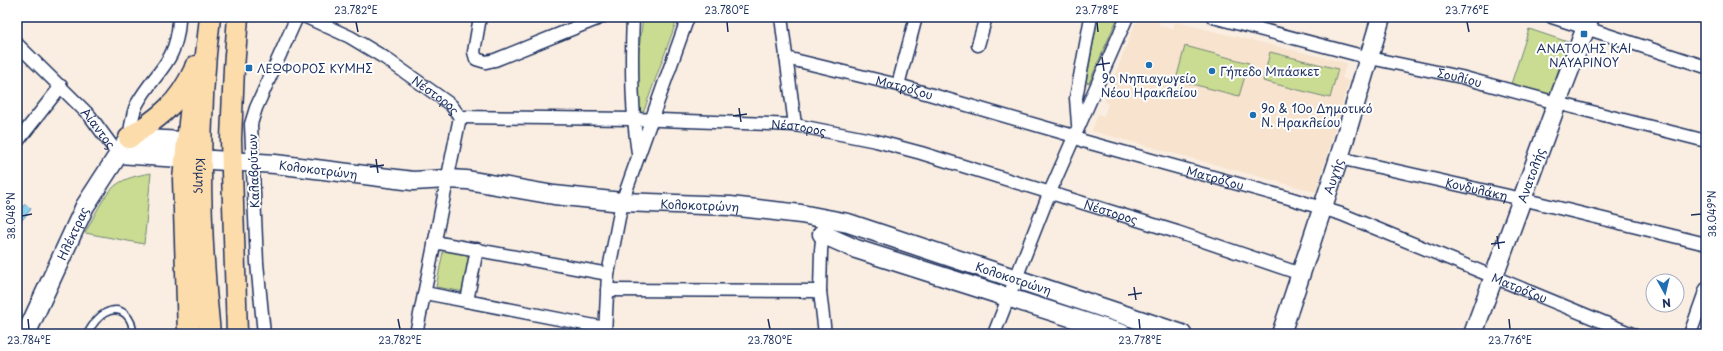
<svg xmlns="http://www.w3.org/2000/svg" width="1723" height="351" viewBox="0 0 1723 351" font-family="'Playpen Sans',sans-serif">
  <rect width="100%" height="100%" fill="#faeee2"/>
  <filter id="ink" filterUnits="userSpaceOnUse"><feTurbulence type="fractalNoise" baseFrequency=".025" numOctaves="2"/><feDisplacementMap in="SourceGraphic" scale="8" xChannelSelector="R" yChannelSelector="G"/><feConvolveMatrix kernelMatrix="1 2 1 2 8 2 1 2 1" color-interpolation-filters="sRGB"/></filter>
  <g filter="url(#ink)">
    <!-- built -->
    <polygon fill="#f7e3ce" points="1138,17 1151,17 1160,19 1159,26 1173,29 1175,22 1347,63 1342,78 1349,81 1316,192 1092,131 1098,114 1104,116 1108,104 1104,102"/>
    <!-- green -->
    <g fill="#cadc91" stroke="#728678">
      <polygon points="643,17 678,17 642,116 631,114"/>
      <polygon points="1098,17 1118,17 1089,83 1086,82"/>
      <polygon points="1529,29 1568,42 1550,95 1511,84"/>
      <polygon points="1185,46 1249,63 1239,96 1176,80"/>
      <polygon points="1270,52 1338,69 1330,98 1263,81"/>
      <path d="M 151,173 L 144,244 L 85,233 C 93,219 103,195 116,185 C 125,178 139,175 151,173 Z"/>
      <polygon points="444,247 472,252 465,292 436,287"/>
    </g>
    <!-- water -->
    <polygon fill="#8bd1ed" stroke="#5e90b4" points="25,204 31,209 18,225 17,213"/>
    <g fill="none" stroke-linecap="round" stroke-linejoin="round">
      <defs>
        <path id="lane" d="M 87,334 C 91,327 97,317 105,313 C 122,304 133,318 133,334"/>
        <g id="street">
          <path id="s1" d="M 306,17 L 350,37 L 385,58 L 451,105 L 460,117"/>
          <polyline points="480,17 474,52 476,59 486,62 495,60 602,17"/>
          <path d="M 633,17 C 631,64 631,107 638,153"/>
          <polyline points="781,17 795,125"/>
          <path id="s2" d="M 1213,17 L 1370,58 L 1461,77 L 1557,103 L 1706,141"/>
          <polyline points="1552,17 1706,67"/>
          <path id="s3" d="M 17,44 L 90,116 L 118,154"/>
          <polyline points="978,45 986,17"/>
          <path id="s4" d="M 786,58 L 898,85 L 1074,136 L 1083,141 L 1289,198 L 1341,214 L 1632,334"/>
          <polyline points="898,85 916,17"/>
          <path id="s5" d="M 460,117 L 633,119 L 795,125 L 876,141 L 921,153 L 1177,232 L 1301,274"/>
          <polyline points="1078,124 1076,98 1091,17"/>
          <path d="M 129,138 C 131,128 132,113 137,104 C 155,71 177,64 179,20"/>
          <polyline points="17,142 61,86"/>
          <path id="s6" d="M 1339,158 L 1522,199 L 1706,244"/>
          <polyline points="823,228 821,251 820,291 825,334"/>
          <polyline points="434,242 608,274"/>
          <polyline points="607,290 820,291"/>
          <polyline points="425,293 605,328"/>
          <polyline points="467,301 477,249"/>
          <polyline points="264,334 257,263 251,124 256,108 297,17"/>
          <polyline points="416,334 460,117"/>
          <polyline points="605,334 608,274 622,202 688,17"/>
          <polyline points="994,334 1049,194 1127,17"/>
          <polyline points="1690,334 1706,289"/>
        </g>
        <g id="secondary">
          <path id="s7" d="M 118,154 L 275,164 L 413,181 L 447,179 L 467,180 L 554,195 L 622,202 L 730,206 L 801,214 L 848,223 L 1182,334"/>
          <polyline points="822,234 856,249 1123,334"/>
          <path id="s8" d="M 26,334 L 85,206 L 129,138 L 200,142"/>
          <path id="s9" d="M 1281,334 L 1339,158 L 1381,17"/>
          <path id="s10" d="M 1473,334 L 1557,103 L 1590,17"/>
        </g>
        <g id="primary">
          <path id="s11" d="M 210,17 C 197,122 199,229 210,334"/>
          <path d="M 129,138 C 142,128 156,120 167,109 C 180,97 188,83 195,68"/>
          <polyline points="237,334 231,139 234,68 238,17"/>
        </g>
        <polyline id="highway" points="189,334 184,179 196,67"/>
      </defs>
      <!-- lane casing -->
      <use href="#lane" stroke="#1b2f5e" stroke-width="9"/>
      <!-- street casing -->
      <use href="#street" stroke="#1b2f5e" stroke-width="15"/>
      <!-- secondary casing -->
      <use href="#secondary" stroke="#1b2f5e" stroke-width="21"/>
      <!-- primary casing -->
      <use href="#primary" stroke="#1b2f5e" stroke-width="23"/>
      <!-- highway casing -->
      <use href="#highway" stroke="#1b2f5e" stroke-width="25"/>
      <!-- lane -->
      <use href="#lane" stroke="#fff" stroke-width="6"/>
      <!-- street -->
      <use href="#street" stroke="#fff" stroke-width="12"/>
      <!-- secondary -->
      <use href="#secondary" stroke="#fff" stroke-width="18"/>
      <!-- primary -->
      <use href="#primary" stroke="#fddcac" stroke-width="20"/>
      <!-- highway -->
      <use href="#highway" stroke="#fddcac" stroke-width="22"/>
    </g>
  </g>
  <!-- ticks -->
  <path fill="none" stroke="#1b2f5e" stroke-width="1.5" d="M 356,22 L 358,32M 727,22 L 728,32M 1097,22 L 1098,32M 1467,22 L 1469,32M 1102,57 L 1104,71M 1096,65 L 1110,63M 739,108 L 741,122M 733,116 L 747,114M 376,159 L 378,173M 370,167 L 384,165M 1691,215 L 1701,214M 22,216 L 32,214M 1497,236 L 1499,249M 1491,244 L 1505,242M 1134,287 L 1136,300M 1128,295 L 1142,293M 28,319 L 29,329M 398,319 L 400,329M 768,319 L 770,329M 1139,319 L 1140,329M 1509,319 L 1510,329"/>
  <!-- markers -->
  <g fill="#1f6fb2" stroke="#fff" stroke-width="1.5">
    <rect x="1580" y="30" width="8" height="8" rx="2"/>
    <circle cx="1149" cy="65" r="4"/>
    <rect x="245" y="64" width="8" height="8" rx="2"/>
    <circle cx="1212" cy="71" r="4"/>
    <circle cx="1253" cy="115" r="4"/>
  </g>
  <g text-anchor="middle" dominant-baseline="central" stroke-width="4" stroke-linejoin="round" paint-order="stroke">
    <!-- poi labels -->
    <g font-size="12" fill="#1b2f5e" stroke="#fff" text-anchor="start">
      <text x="1584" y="48" text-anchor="middle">ΑΝΑΤΟΛΗΣ ΚΑΙ<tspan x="1584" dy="14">ΝΑΥΑΡΙΝΟΥ</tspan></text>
      <text x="257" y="68">ΛΕΩΦΟΡΟΣ ΚΥΜΗΣ</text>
      <text x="1220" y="71">Γήπεδο Μπάσκετ</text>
      <text x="1149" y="78" text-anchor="middle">9ο Νηπιαγωγείο<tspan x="1149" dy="14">Νέου Ηρακλείου</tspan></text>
      <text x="1261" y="108">9ο &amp; 10ο Δημοτικό<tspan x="1261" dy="14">Ν. Ηρακλείου</tspan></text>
    </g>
    <!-- street labels -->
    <g font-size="12" fill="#1b2f5e" stroke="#fff">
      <text stroke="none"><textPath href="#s2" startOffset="254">Σουλίου</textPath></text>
      <text stroke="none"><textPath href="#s4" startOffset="122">Ματρόζου</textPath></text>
      <text stroke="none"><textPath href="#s1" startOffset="152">Νέστορος</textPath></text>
      <text stroke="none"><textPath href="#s3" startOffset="117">Αίαντος</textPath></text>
      <text stroke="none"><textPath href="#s5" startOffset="339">Νέστορος</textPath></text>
      <text stroke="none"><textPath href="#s7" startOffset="201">Κολοκοτρώνη</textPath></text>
      <text transform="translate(253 171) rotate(-92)">Καλαβρύτων</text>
      <text stroke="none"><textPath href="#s11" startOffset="159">Κύμης</textPath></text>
      <text stroke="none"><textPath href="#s10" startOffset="169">Ανατολής</textPath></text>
      <text stroke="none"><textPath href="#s9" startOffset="166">Αυγής</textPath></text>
      <text stroke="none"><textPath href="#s4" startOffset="446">Ματρόζου</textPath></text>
      <text stroke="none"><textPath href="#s6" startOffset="141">Κονδυλάκη</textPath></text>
      <text stroke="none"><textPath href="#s7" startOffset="585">Κολοκοτρώνη</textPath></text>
      <text stroke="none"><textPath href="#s5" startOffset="663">Νέστορος</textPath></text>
      <text stroke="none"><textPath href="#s8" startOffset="111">Ηλέκτρας</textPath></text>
      <text stroke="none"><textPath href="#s7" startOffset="909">Κολοκοτρώνη</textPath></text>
      <text stroke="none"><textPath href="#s4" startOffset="770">Ματρόζου</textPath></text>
    </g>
  </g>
  <!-- margin -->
  <rect width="1723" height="351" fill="none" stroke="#fff" stroke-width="44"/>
  <!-- north arrow -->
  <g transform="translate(1665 293) rotate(172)"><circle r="19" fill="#ffffff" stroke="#a4acbf"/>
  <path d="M0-3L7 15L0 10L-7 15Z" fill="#1f6fb2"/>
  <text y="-6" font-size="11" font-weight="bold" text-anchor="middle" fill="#1b2f5e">N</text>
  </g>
  <rect x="22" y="22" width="1679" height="307" fill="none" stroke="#1b2f5e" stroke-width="1.5"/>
  <g font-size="10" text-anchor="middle" fill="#1b2f5e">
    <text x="356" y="14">23.782°E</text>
    <text x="727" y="14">23.780°E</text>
    <text x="1097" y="14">23.778°E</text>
    <text x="1467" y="14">23.776°E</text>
    <text transform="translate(1712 214) rotate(-90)" y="4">38.049°N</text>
    <text transform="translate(11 216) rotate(-90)" y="4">38.048°N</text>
    <text x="29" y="344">23.784°E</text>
    <text x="400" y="344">23.782°E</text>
    <text x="770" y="344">23.780°E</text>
    <text x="1140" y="344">23.778°E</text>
    <text x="1510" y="344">23.776°E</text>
  </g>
</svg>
